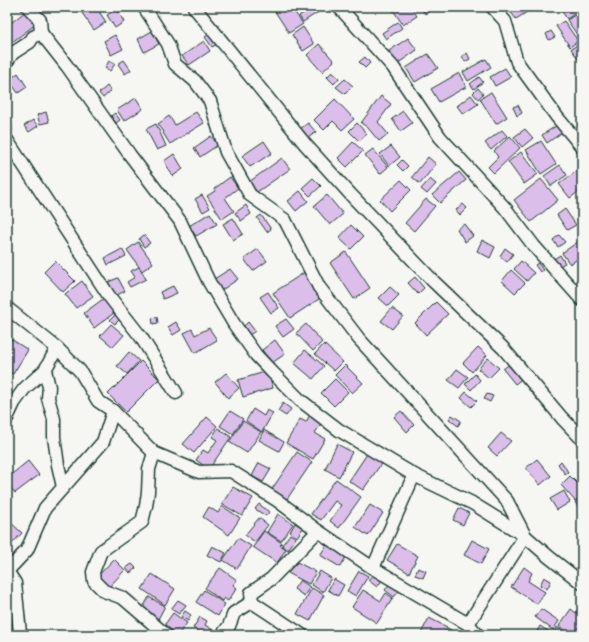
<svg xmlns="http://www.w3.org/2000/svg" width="589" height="642" viewBox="0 0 589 642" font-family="Sriracha,sans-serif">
  <rect width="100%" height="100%" fill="#f6f6f2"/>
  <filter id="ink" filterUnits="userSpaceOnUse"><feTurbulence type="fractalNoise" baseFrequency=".025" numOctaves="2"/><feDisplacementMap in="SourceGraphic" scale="8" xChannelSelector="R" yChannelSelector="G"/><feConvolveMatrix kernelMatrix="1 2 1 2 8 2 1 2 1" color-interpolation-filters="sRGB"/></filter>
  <g filter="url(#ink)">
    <!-- building -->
    <g fill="#dcbeeb" stroke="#1f3d34">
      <polygon points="91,7 96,7 106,22 94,30 82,13"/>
      <polygon points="272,7 291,7 303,24 289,33"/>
      <polygon points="312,7 322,7 323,9 303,22 299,16"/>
      <polygon points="391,7 411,7 417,16 403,25"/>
      <polygon points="420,7 436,7 425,14"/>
      <polygon points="507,7 535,7 516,19"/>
      <polygon points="559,7 580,7 581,9 567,19"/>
      <polygon points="117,9 124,22 115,28 107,15"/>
      <polygon points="26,11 36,24 7,46 7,26"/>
      <polygon points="578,13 582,19 582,37 580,39 567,20"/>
      <polygon points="564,21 578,41 570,47 556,26"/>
      <polygon points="398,22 402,28 386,39 382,33"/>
      <polygon points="303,27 314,44 303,51 292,35"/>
      <polygon points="152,31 159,44 144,52 138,39"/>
      <polygon points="551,31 555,37 549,40 546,34"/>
      <polygon points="212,32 219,43 212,47 205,37"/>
      <polygon points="115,35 123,49 111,55 104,41"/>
      <polygon points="408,38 417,50 397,64 389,51"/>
      <polygon points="204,41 210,51 189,65 182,56"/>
      <polygon points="582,42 582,64 571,49"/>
      <polygon points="319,44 334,61 322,72 307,55"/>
      <polygon points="467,53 470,59 465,62 462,56"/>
      <polygon points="428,54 438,68 415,82 406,68"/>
      <polygon points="365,57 370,63 365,68 359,62"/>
      <polygon points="486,59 491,67 468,81 463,72"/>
      <polygon points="124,60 131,70 125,74 118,64"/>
      <polygon points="109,61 115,64 110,71 105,68"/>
      <polygon points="505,68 511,77 495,86 490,77"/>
      <polygon points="332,72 339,78 334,84 327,77"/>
      <polygon points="18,73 27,87 18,93 9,80"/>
      <polygon points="459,73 466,87 439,102 431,89"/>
      <polygon points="479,77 483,82 474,89 470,84"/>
      <polygon points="345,79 353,86 345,94 336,87"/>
      <polygon points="7,83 8,83 12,91 7,93"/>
      <polygon points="107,86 111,91 103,98 99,93"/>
      <polygon points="478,88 483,94 478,99 473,93"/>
      <polygon points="491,92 507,117 496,124 480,99"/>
      <polygon points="471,95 478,104 463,114 457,106"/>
      <polygon points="381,96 391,104 378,122 388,134 379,141 367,127 361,123"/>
      <polygon points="136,98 143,109 124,121 117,110"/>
      <polygon points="335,99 354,119 342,130 333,121 324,130 314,120"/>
      <polygon points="518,105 522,113 517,116 513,107"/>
      <polygon points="403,111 412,123 401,131 392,119"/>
      <polygon points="46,112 49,122 40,124 37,115"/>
      <polygon points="196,112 204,123 170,144 163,133 164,132 158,124 169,116 175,125"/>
      <polygon points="115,113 120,120 116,123 111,116"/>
      <polygon points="33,120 38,126 29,132 24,126"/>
      <polygon points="308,123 316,132 308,138 300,129"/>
      <polygon points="357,123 367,134 359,141 349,131"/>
      <polygon points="156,124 166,146 157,150 146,129"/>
      <polygon points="559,124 564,131 547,143 542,135"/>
      <rect x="7" y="125" width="5" height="8"/>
      <polygon points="525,129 533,138 522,147 514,137"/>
      <polygon points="502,130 507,136 491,150 485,143"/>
      <polygon points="211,136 218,145 200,157 194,148"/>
      <polygon points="510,136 520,148 494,173 488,167 498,157 494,151"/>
      <polygon points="264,141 272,153 250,167 242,156"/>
      <polygon points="541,141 556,164 541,174 526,150"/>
      <polygon points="353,142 363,151 347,167 338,158"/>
      <polygon points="391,146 400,157 389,166 380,154"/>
      <polygon points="373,149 388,167 380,174 365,155"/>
      <polygon points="521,152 538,174 524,184 508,162"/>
      <polygon points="174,154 183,169 173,176 164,161"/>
      <polygon points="428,157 436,164 420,184 412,177"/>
      <polygon points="282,158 290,169 257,192 249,182"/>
      <polygon points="402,160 408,166 403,171 397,165"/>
      <polygon points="560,165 567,175 551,186 544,176"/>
      <polygon points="582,167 582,189 570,198 559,184"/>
      <polygon points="459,172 466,180 440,203 432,195"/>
      <polygon points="230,177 238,188 225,198 234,211 222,219 207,196 215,191 214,189"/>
      <polygon points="313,178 321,186 310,196 302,188"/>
      <polygon points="430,179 436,184 427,194 421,189"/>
      <polygon points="541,179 558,200 531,222 514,200"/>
      <polygon points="401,180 411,190 390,211 380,200"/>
      <polygon points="300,191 308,201 296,211 288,201"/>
      <polygon points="202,195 210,208 203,212 195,199"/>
      <polygon points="327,195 343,214 330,225 314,206"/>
      <polygon points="426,199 435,206 414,231 405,223"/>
      <polygon points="463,204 467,208 460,215 456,210"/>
      <polygon points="246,205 251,214 241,221 235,213"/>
      <polygon points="565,209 576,225 567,230 557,215"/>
      <polygon points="210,213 217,224 196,236 189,226"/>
      <polygon points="261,215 271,229 267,232 257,218"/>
      <polygon points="233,218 243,234 233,240 223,224"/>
      <polygon points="464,224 473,236 465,242 457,229"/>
      <polygon points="351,225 363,237 351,249 339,238"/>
      <polygon points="144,235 150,243 144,247 139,239"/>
      <polygon points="559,235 565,242 558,247 553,240"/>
      <polygon points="582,239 582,256 570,264 562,253"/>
      <polygon points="482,240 495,247 490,258 477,251"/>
      <polygon points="138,242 153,263 142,271 127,250"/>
      <polygon points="505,248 513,254 507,262 500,256"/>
      <polygon points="122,249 126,256 108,265 105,258"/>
      <polygon points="258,249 267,261 253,271 244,259"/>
      <polygon points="346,252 370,288 354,299 330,263"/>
      <polygon points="560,255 565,263 558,267 554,259"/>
      <polygon points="55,261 75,281 63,292 44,272"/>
      <polygon points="521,261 534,273 527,281 514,269"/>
      <polygon points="538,263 543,270 540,272 535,265"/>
      <polygon points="139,267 146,279 130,287 127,282 135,277 131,271"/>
      <polygon points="230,269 238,279 219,292 211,281"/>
      <polygon points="511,270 525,283 515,293 502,281"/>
      <polygon points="305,272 322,297 290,318 273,293"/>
      <polygon points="415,277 424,288 418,294 408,283"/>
      <polygon points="118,278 125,291 115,296 108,282"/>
      <polygon points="82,281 93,296 76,308 65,294"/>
      <polygon points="173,286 177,293 163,299 160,292"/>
      <polygon points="390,287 399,295 388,306 379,298"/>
      <polygon points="268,292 279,308 271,313 260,297"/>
      <polygon points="103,299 114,313 94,328 84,313"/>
      <polygon points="436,302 448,314 426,335 415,323"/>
      <polygon points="392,308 403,316 392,329 381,321"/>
      <polygon points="117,313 122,317 115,324 110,320"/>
      <polygon points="157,317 158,323 153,324 152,318"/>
      <polygon points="286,319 294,329 283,337 275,326"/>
      <polygon points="176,322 181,330 173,335 168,327"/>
      <polygon points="248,322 255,331 248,336 242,328"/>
      <polygon points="111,324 124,335 113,347 100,336"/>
      <polygon points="306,324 322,342 313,351 296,333"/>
      <polygon points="209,328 217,340 195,353 184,333 192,329 195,335"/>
      <polygon points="11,339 28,350 13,374 7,371 7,345"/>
      <polygon points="275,340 285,354 272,363 262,350"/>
      <polygon points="324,344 343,362 334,371 315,354"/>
      <polygon points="478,347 487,355 472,372 463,363"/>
      <polygon points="305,350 324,366 313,379 294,363"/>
      <polygon points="129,352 139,361 127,374 117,366"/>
      <polygon points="488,358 499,368 489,378 478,369"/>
      <polygon points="141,361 159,379 126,412 108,394"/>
      <polygon points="511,363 523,378 515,384 503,369"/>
      <polygon points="345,365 363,383 352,393 335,375"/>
      <polygon points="457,369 468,377 459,388 448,380"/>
      <polygon points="268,371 273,388 243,397 238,380"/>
      <polygon points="226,373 239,388 228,398 215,382"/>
      <polygon points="475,374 480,380 471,390 465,384"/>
      <polygon points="335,379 348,392 334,406 321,393"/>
      <polygon points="466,392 477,401 471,407 461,398"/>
      <polygon points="487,394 493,396 490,402 484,399"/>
      <polygon points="283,403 291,409 286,416 278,411"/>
      <polygon points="253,409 264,416 267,410 273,413 262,432 246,421"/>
      <polygon points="230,411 243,419 233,434 220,426"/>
      <polygon points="401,411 414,425 407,432 394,417"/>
      <polygon points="311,413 323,421 315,433 325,439 313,459 286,443 300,419 306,422"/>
      <polygon points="452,415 461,421 458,426 449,419"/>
      <polygon points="207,417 217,426 194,453 183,444"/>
      <polygon points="243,421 261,432 247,453 229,442"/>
      <polygon points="218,428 231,437 209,469 196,460 203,450 208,453 217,440 212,437"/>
      <polygon points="264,430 284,442 279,451 259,440"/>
      <polygon points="501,433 511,441 497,456 488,448"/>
      <polygon points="337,444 352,452 339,477 325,469"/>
      <polygon points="369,451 383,461 363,490 349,481"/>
      <polygon points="297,452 312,462 285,502 270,492"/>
      <polygon points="537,459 551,476 540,485 526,468"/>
      <polygon points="28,461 39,475 15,493 7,483 7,478"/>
      <polygon points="561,461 568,472 565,474 558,464"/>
      <polygon points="259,463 271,469 263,482 252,476"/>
      <polygon points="570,476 578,484 582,481 582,495 575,501 561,485"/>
      <polygon points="336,479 361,497 339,528 330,521 341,505 335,501 321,520 311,514"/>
      <polygon points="233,487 253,498 242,516 222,504"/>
      <polygon points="564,491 570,502 557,510 550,499"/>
      <polygon points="582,498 582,514 575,502"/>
      <polygon points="259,504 269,512 266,516 255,509"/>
      <polygon points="370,505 383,513 368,536 355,527"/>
      <polygon points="222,506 240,518 229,535 203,517 209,507 218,513"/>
      <polygon points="459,508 469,513 463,525 453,520"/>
      <polygon points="278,514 293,524 281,541 267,532"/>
      <polygon points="259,518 268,525 255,542 245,535"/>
      <polygon points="9,521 22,533 7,549 7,524"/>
      <polygon points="295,523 303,528 297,537 290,532"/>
      <polygon points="264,531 282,543 280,545 286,549 277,563 253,547"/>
      <polygon points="290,534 296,538 288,550 282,545"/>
      <polygon points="582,536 582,543 581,544 578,539"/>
      <polygon points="238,538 251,546 237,569 223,560"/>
      <polygon points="472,540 489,549 481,564 464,555"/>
      <polygon points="397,544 418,556 409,573 387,560"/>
      <polygon points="327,545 346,557 340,567 320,555"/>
      <polygon points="212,546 226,553 221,562 207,555"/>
      <polygon points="114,559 125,570 107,589 96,578"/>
      <polygon points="295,561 316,572 309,584 288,573"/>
      <polygon points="132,564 136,568 130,573 126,568"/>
      <polygon points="524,567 532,573 528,581 545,592 537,604 511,587"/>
      <polygon points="220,568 237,580 233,585 237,588 228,601 224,598 222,601 205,588"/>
      <polygon points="418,568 426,571 423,578 415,575"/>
      <polygon points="320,571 331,578 323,592 312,585"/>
      <polygon points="359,571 368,576 356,596 347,591"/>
      <polygon points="374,573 383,579 377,587 368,580"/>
      <polygon points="152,574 175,589 165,605 142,589"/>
      <polygon points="544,577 551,581 547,589 540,585"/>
      <polygon points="334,579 344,585 338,596 328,590"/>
      <polygon points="300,580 310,587 304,596 294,589"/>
      <polygon points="390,583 400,590 394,597 385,590"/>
      <polygon points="312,588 324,595 310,621 297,614"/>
      <polygon points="204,590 225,604 218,616 196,602"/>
      <polygon points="363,590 381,601 386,593 393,598 377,623 352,607"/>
      <polygon points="149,597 165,606 157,621 141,611"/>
      <polygon points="178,600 186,605 179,614 171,609"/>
      <polygon points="580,606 582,608 582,635 573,635 559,626 571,609 576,613"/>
      <polygon points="541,609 559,621 553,630 535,617"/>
      <polygon points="185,611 191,615 188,621 181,617"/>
      <polygon points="173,613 187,623 178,635 174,635 163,627"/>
      <polygon points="200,617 207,621 205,625 216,632 214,635 195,635 198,631 193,628"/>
      <polygon points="429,618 447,627 443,635 420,635"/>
      <polygon points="540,626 551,633 550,635 535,635"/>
      <polygon points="557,627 568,633 567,635 553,635"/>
      <polygon points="448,628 451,630 449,634 445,632"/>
    </g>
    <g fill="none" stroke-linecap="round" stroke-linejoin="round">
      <defs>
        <g id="street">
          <polyline points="144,7 168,44 175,64 195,81 210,101 226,152 250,195 285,220 319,287 359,339 507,501 525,536"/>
          <polyline points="194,7 305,144 352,196 434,282 503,348 562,418 582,439"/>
          <polyline points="339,7 393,67 440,137 505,208 534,246 582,300"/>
          <polyline points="492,7 505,21 517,62 557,117 582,147"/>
          <polyline points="41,33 67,66 130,155 180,221 209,282 234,324 256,355 272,372 300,400 339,430 414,475 472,503 525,536 549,557 582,583"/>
          <polyline points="7,61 13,53 30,42 33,37 41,33 40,20 28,7"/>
          <polyline points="7,140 109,296 141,337 176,393"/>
          <polyline points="7,308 57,348 80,371 98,401 113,411 154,453 199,472 231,471 278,501 318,531 373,568 468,624 478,635"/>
          <polyline points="57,348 45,370 49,387 48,398 54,419 54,437 58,465 63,487"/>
          <polyline points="7,418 14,403 24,389 45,370"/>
          <polyline points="154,453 149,469 148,492 146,506 142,522 101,551 93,572 94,581 104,591 123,598 166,635"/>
          <polyline points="373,568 414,475"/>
          <polyline points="7,569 11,567 27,550 45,508 103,442 113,411"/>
          <polyline points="7,571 15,583 20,633 19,635"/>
          <polyline points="252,602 251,593 271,579 318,531"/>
          <polyline points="468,624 525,536"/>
          <polyline points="222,635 229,626 234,613 252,602 302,635"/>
        </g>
      </defs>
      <!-- street casing -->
      <use href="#street" stroke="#1f3d34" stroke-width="15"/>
      <!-- street -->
      <use href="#street" stroke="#f6f6f2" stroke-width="12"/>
    </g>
  </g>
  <!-- margin -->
  <rect width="589" height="642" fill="none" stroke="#f6f6f2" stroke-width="24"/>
  <rect x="12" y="12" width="565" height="618" fill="none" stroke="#1f3d34" stroke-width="1.5" filter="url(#ink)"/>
</svg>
